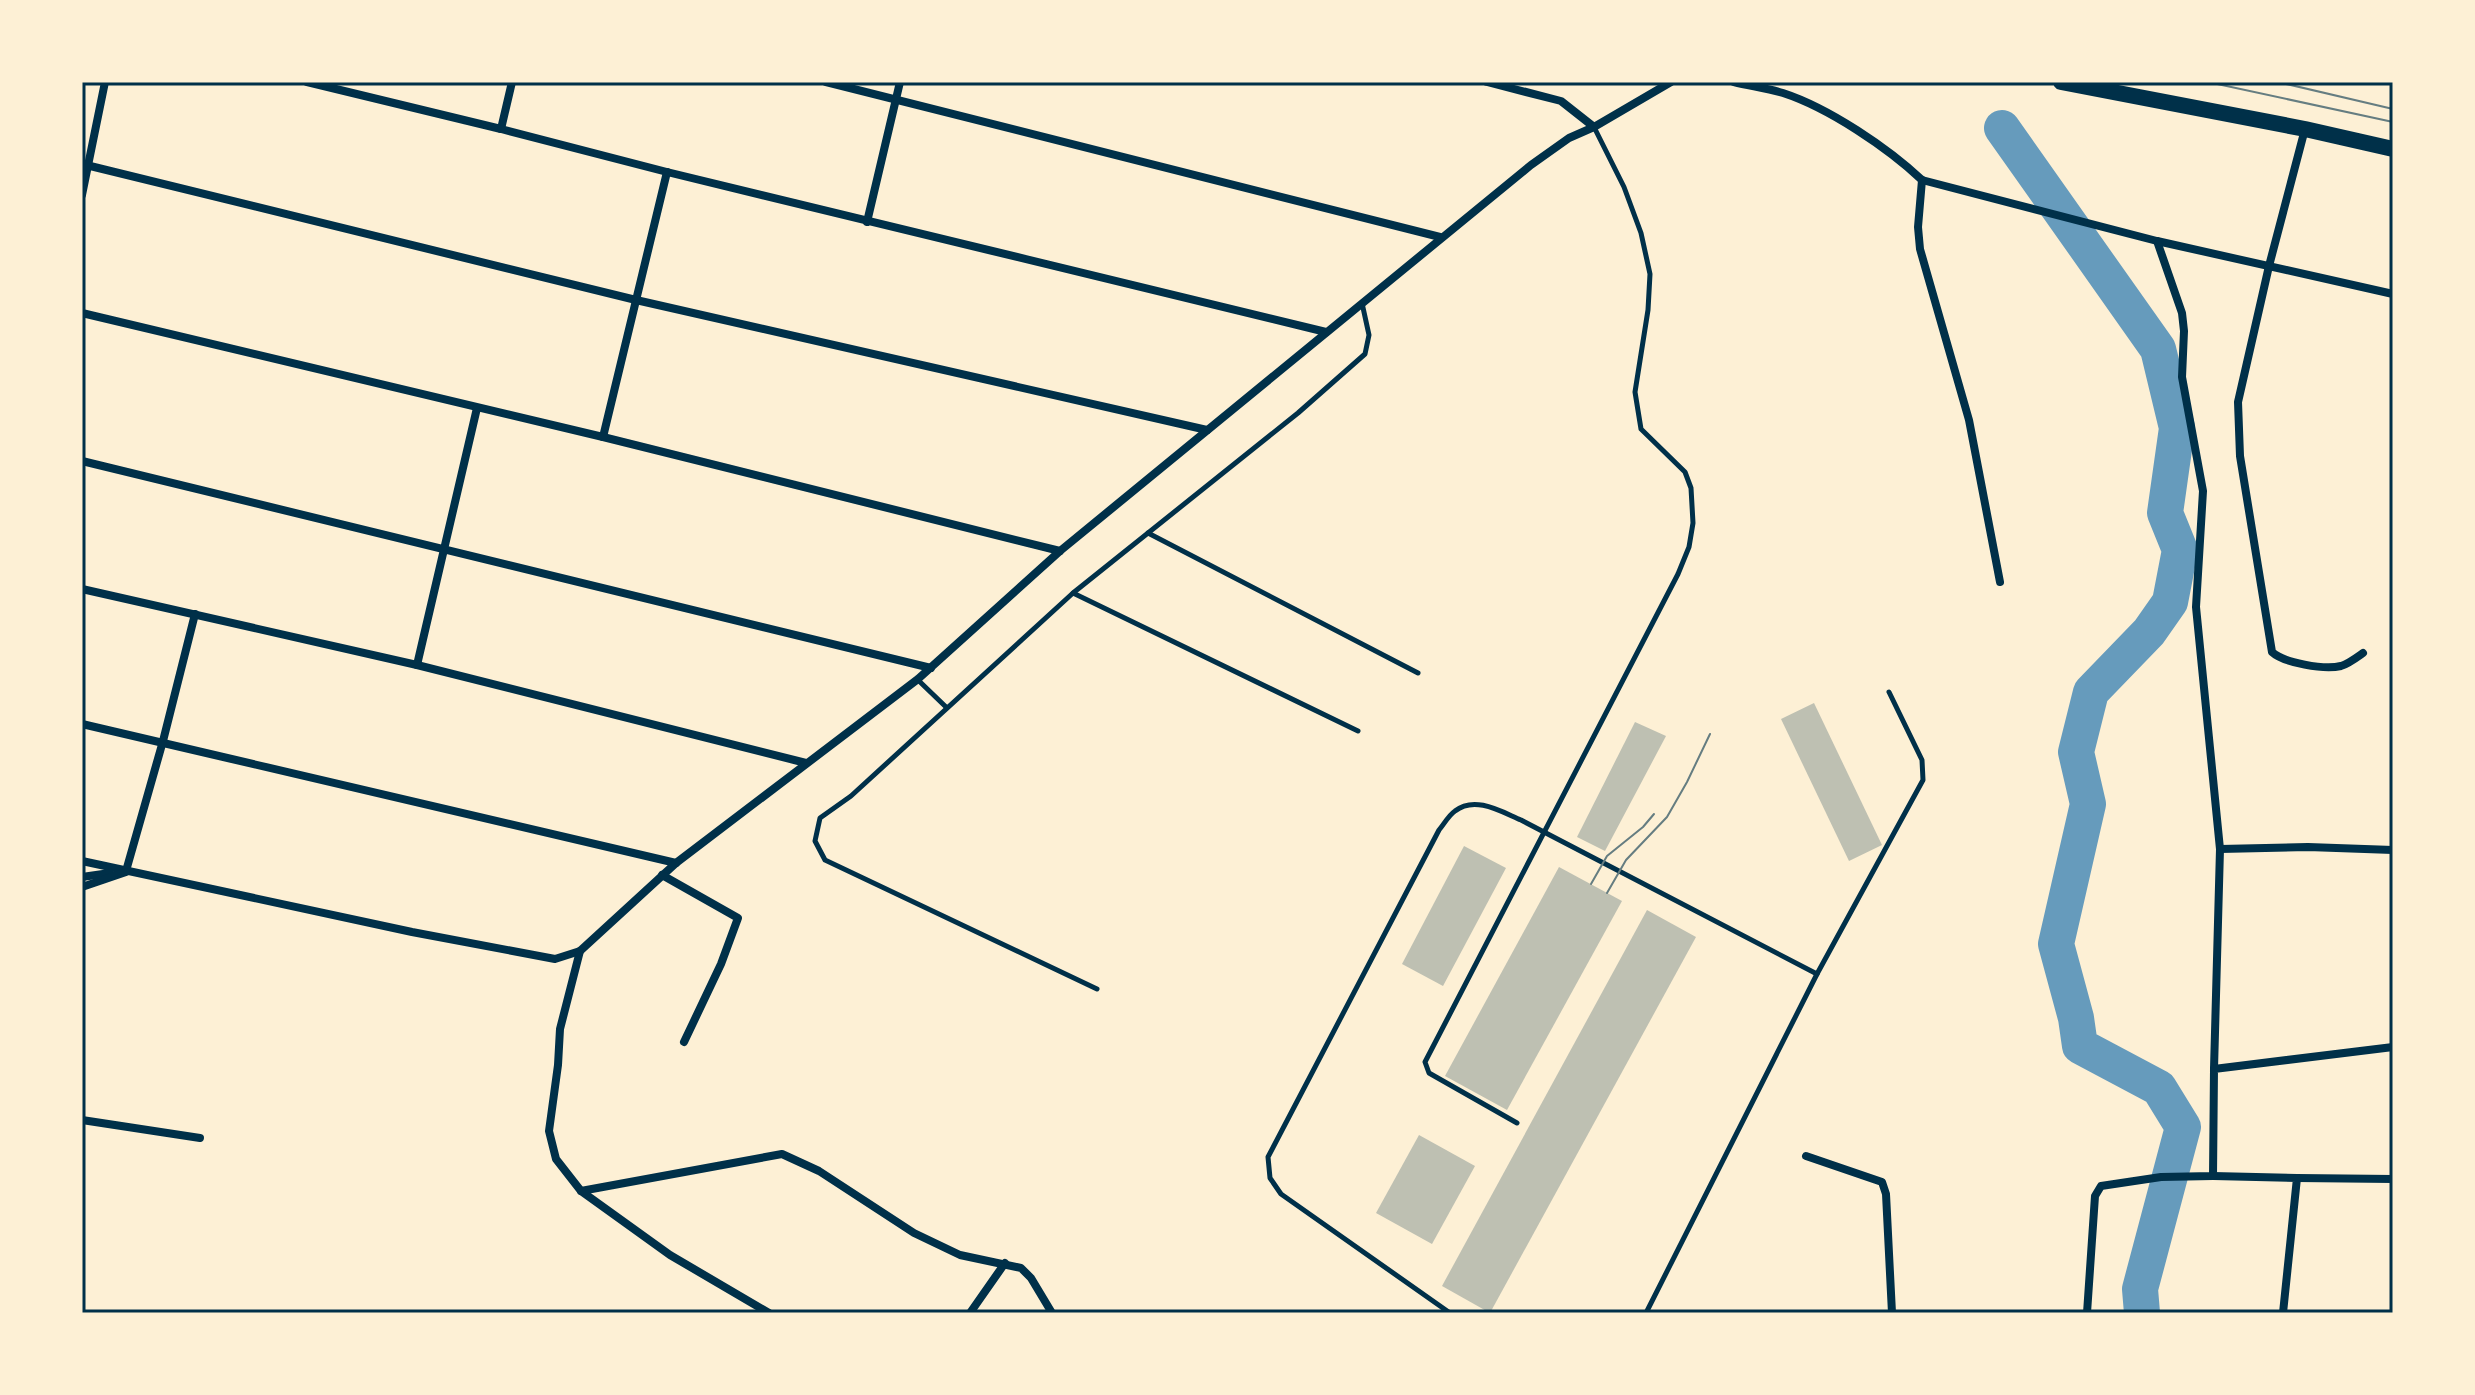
<svg xmlns="http://www.w3.org/2000/svg" width="2475" height="1395" viewBox="0 0 2475 1395" font-family="Lora,serif">
  <rect width="100%" height="100%" fill="#fdf0d5"/>
  <g fill="none" stroke-linecap="round" stroke-linejoin="round">
    <!-- river -->
    <polyline stroke="#669bbc" stroke-width="36" points="2002,128 2158,349 2177,428 2165,513 2180,550 2170,602 2149,632 2091,692 2076,752 2088,804 2056,944 2076,1018 2080,1046 2159,1088 2183,1127 2140,1289 2142,1313"/>
  </g>
  <!-- building -->
  <g fill="#bec0b2">
    <polygon points="1814,703 1882,845 1849,861 1781,719"/>
    <polygon points="1635,722 1666,736 1605,851 1577,837"/>
    <polygon points="1464,846 1506,868 1443,986 1402,964"/>
    <polygon points="1559,867 1622,901 1507,1110 1445,1076"/>
    <polygon points="1647,910 1696,937 1490,1313 1442,1286"/>
    <polygon points="1419,1135 1475,1166 1432,1244 1376,1213"/>
  </g>
  <g fill="none" stroke-linecap="round" stroke-linejoin="round">
    <!-- service -->
    <g stroke="#003049" stroke-width="5">
      <polyline points="1148,533 1418,673"/>
      <polyline points="1073,593 1358,731"/>
      <polyline points="918,680 946,707"/>
      <polyline points="1097,989 825,860 815,841 820,818 851,796 1073,593 1298,413 1365,354 1369,335 1362,303"/>
      <polyline points="1517,1123 1429,1073 1425,1062 1678,574 1689,547 1693,523 1691,488 1685,472 1641,429 1635,392 1648,310 1650,274 1641,233 1624,187 1594,127"/>
      <path d="M 1450,1313 L 1281,1194 L 1270,1178 L 1268,1157 L 1439,830 C 1444,824 1449,815 1455,811 C 1475,795 1502,812 1521,820 L 1817,974"/>
      <polyline points="1646,1313 1817,974 1923,780 1922,760 1889,692"/>
    </g>
    <!-- minor -->
    <g stroke="#003049" stroke-width="8">
      <polyline points="307,82 501,129 512,82"/>
      <polyline points="826,82 1440,237"/>
      <polyline points="1487,82 1561,101 1594,127"/>
      <path d="M 1734,82 C 1750,86 1767,88 1783,93 C 1829,108 1888,148 1922,180 L 2157,241 L 2393,294"/>
      <polyline points="501,129 667,172 1326,332"/>
      <path d="M 2305,129 L 2269,266 L 2238,402 L 2240,456 L 2272,652 C 2284,663 2324,670 2341,666 C 2348,664 2356,658 2363,653"/>
      <polyline points="82,164 636,300 1207,430"/>
      <polyline points="1922,180 1918,227 1920,249 1969,420 2000,582"/>
      <polyline points="82,195 105,82"/>
      <polyline points="867,222 900,82"/>
      <polyline points="2157,241 2182,313 2184,331 2182,377 2203,491 2196,607 2220,849 2214,1069"/>
      <polyline points="82,313 603,437 1060,551"/>
      <polyline points="603,437 667,172"/>
      <polyline points="82,461 931,668"/>
      <polyline points="82,589 417,665 806,763"/>
      <polyline points="417,665 477,408"/>
      <polyline points="82,724 676,863"/>
      <polyline points="2220,849 2308,847 2393,850"/>
      <polyline points="82,861 412,932 555,959 580,951 676,863 918,679 1060,551 1531,165 1569,138 1594,127 1671,82"/>
      <polyline points="126,871 163,741 195,614"/>
      <polyline points="662,875 738,918 721,964 684,1042"/>
      <polyline points="82,877 110,873"/>
      <polyline points="82,887 126,872"/>
      <polyline points="580,951 560,1029 558,1065 549,1131 556,1159 581,1191 670,1255 769,1313"/>
      <polyline points="82,1120 200,1138"/>
      <polyline points="1806,1156 1882,1182 1886,1194 1892,1313"/>
      <polyline points="2213,1176 2297,1178 2283,1313"/>
      <polyline points="2297,1178 2393,1179"/>
      <polyline points="581,1191 782,1154 819,1171 914,1233 960,1255 1021,1268 1031,1278 1052,1313"/>
      <polyline points="970,1313 1005,1263"/>
      <polyline points="2087,1313 2095,1196 2101,1186 2161,1177 2213,1176 2214,1069 2393,1047"/>
    </g>
    <!-- primary -->
    <polyline stroke="#003049" stroke-width="16" points="2061,82 2305,129 2393,149"/>
    <!-- tram -->
    <g stroke="#657d81" stroke-width="2">
      <polyline points="2208,82 2393,122"/>
      <polyline points="2278,82 2393,109"/>
      <polyline points="1591,884 1607,856 1643,827 1654,814"/>
      <polyline points="1607,893 1626,860 1667,817 1687,782 1710,734"/>
    </g>
  </g>
  <!-- border -->
  <rect width="2475" height="1395" fill="none" stroke="#fdf0d5" stroke-width="168"/>
  <rect x="84" y="84" width="2307" height="1227" fill="none" stroke="#003049" stroke-width="3"/>
</svg>
